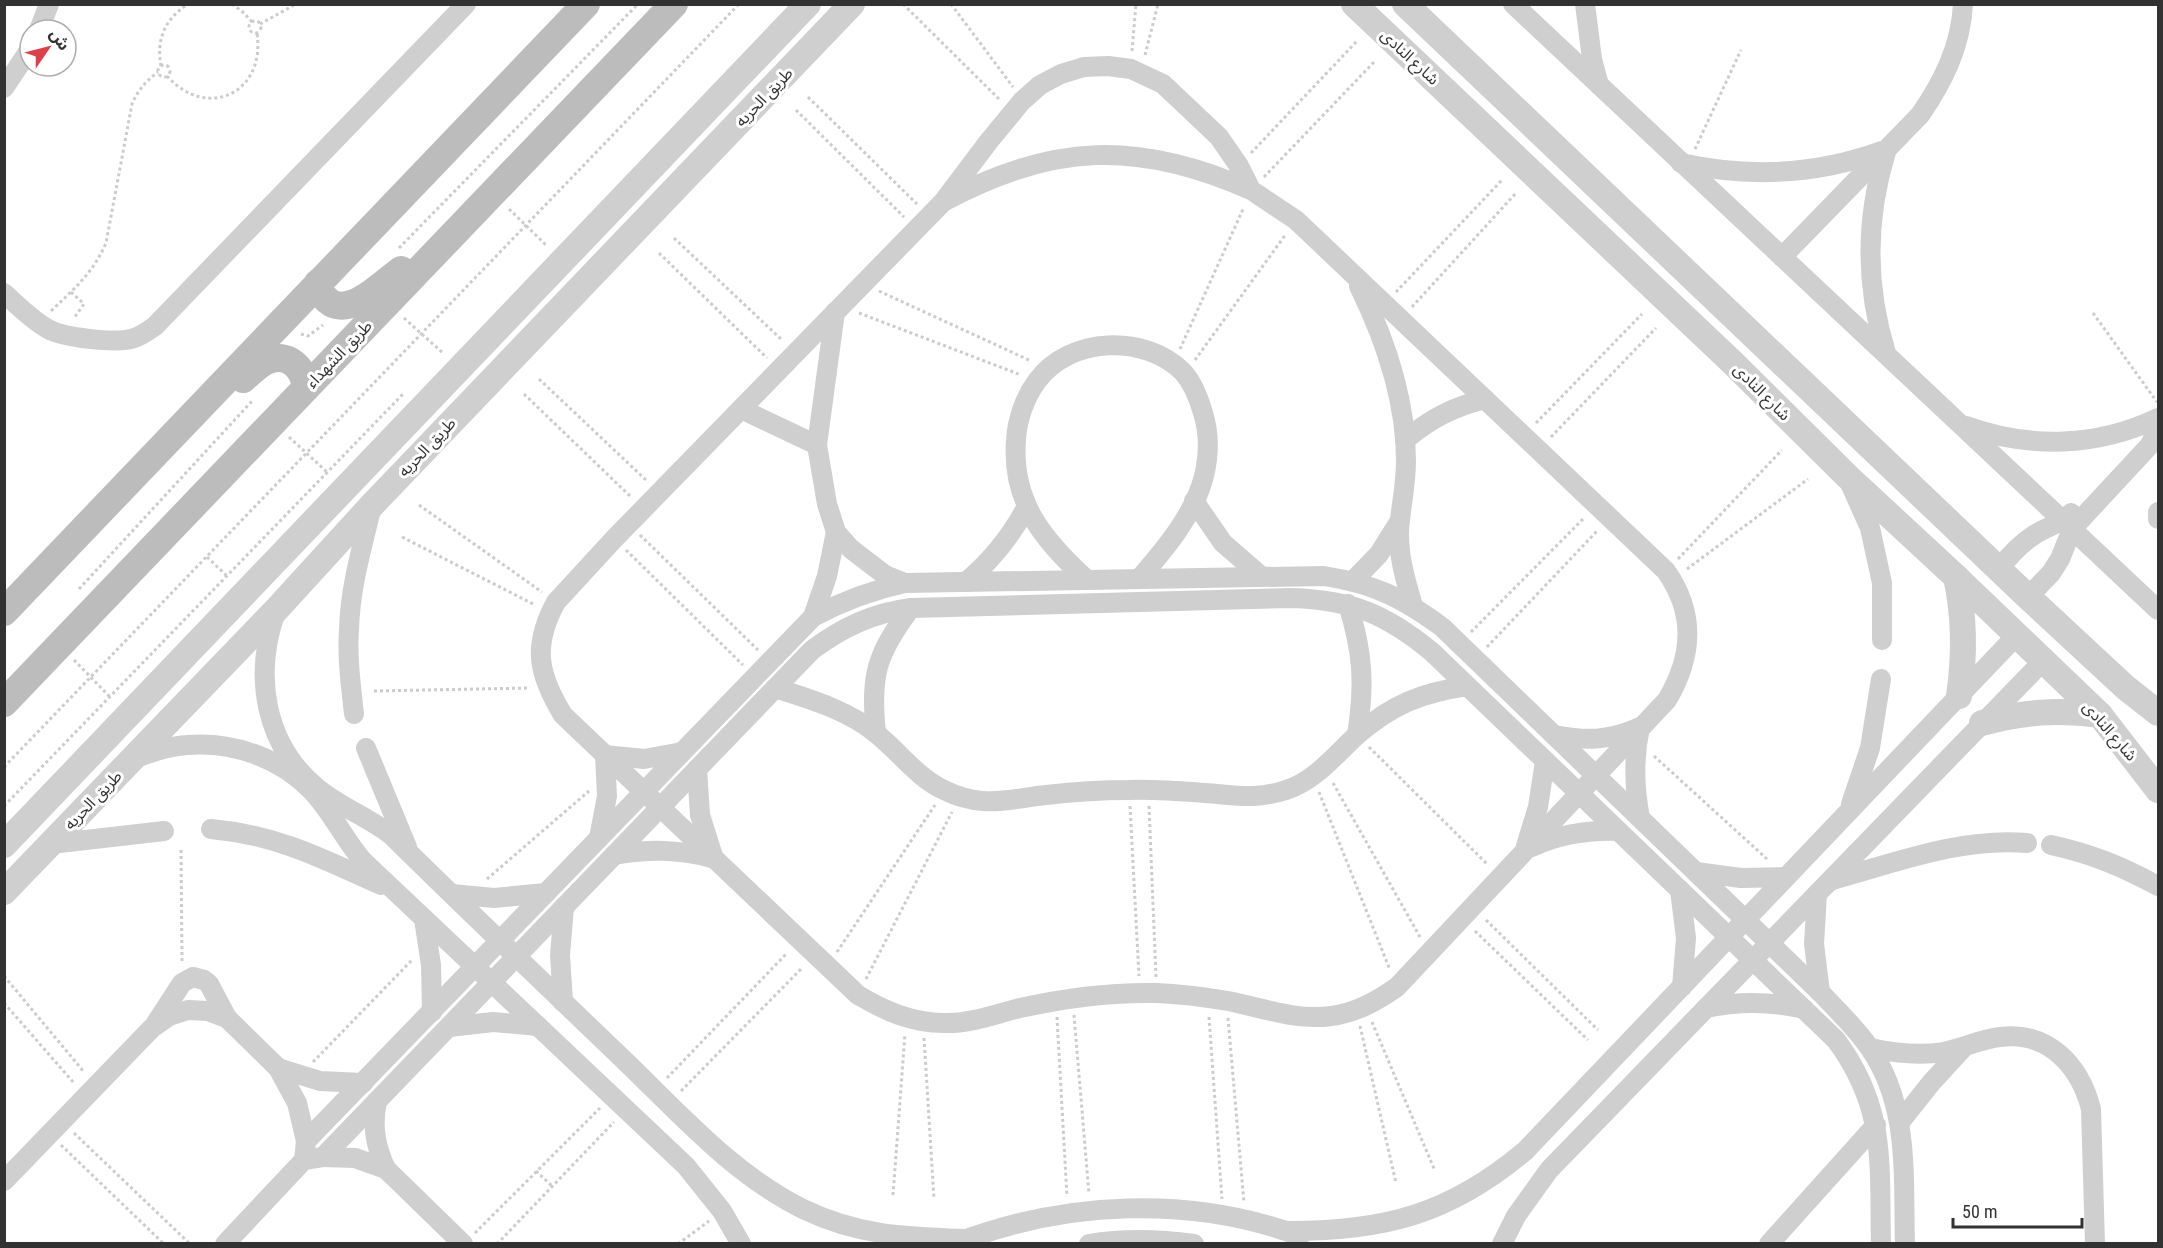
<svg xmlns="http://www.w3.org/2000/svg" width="2163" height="1248" viewBox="0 0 2163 1248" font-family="'Roboto Condensed','Noto Sans Arabic',sans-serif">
  <rect width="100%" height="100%" fill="#fff"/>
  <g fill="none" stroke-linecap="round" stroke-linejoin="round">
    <!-- path -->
    <g stroke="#ccc" stroke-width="3" stroke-dasharray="3 3" stroke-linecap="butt">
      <polyline points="232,4 244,13 252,22"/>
      <polyline points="903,4 1000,100"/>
      <polyline points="951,4 1013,87"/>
      <circle cx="255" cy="27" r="6"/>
      <polyline points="260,24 296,4"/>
      <polyline points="1132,51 1136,4"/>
      <polyline points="1145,55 1158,4"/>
      <circle cx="164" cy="71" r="6"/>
      <path d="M 161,66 C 156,39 165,19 188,4"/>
      <path d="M 167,76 C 207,121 266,93 257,33"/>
      <polyline points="808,97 917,204"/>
      <polyline points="796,110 904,217"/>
      <polyline points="1695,149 1741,50"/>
      <polyline points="1251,153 1357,41"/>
      <polyline points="1264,177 1376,60"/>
      <polyline points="509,209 547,246"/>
      <polyline points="674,238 783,341"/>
      <polyline points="399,248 638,4"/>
      <polyline points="659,253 767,358"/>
      <polyline points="879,291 1031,361"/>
      <polyline points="71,292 84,304 74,318"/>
      <polyline points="1396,292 1502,180"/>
      <polyline points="1412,307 1516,193"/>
      <path d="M 51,311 C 74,289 93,273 106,243 L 132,104 C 138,90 146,81 158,72"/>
      <polyline points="859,313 1021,375"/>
      <polyline points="2093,313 2157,402"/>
      <polyline points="404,318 443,353"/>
      <polyline points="301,334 308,336 323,325"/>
      <polyline points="1180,349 1244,207"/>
      <polyline points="1195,360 1286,234"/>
      <polyline points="539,379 647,481"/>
      <polyline points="524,394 631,497"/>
      <polyline points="1536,423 1642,314"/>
      <polyline points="289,437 327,472"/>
      <polyline points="1551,437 1656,328"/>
      <polyline points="419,505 542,592"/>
      <polyline points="640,535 758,650"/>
      <polyline points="402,537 535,605"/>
      <polyline points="626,550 743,665"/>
      <polyline points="207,557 227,576"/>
      <polyline points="1678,559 1782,450"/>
      <polyline points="1687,569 1808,479"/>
      <polyline points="79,589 253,400"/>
      <polyline points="1471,632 1585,517"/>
      <polyline points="1487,647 1598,530"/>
      <polyline points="74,660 110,697"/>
      <polyline points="374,691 530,688"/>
      <polyline points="1369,747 1488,865"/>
      <polyline points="1654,756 1767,859"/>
      <polyline points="4,767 739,4"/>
      <polyline points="1333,783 1420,937"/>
      <polyline points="1319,792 1390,970"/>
      <polyline points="4,806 404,393"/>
      <polyline points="1130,806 1139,976"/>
      <polyline points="1149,806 1156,977"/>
      <polyline points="181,850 182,962"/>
      <polyline points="487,879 589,791"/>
      <polyline points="1486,920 1598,1030"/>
      <polyline points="1475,931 1588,1040"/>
      <polyline points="837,952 935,805"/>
      <polyline points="4,976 84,1072"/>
      <polyline points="866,979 952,812"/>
      <polyline points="4,1003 74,1083"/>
      <polyline points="1074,1015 1089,1194"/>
      <polyline points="1057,1017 1067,1197"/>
      <polyline points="1209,1017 1222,1199"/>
      <polyline points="1228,1018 1244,1203"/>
      <polyline points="1372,1022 1435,1171"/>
      <polyline points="1360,1026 1396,1183"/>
      <polyline points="924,1038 934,1199"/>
      <polyline points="313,1062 413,959"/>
      <polyline points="667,1078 787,953"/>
      <polyline points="681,1091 802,968"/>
      <polyline points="74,1133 190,1244"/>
      <polyline points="61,1145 164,1244"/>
      <polyline points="536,1171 552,1186"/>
      <polyline points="893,1195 905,1034"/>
      <polyline points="475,1233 600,1108"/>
      <polyline points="497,1244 614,1122"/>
      <polyline points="678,1244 709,1221"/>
    </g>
    <!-- minor -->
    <g stroke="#cfcfcf" stroke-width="20">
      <polyline points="1513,4 2158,610"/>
      <polyline points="1585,4 1592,59 1599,85"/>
      <polyline points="39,30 49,4"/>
      <polyline points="4,88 30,49"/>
      <path d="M 1681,163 C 1749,178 1816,175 1882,151"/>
      <path d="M 943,202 L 989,141 L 1022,101 L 1040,85 L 1061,74 L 1084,67 L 1108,66 L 1131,69 L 1163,84 L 1219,137 L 1239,166 L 1251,190 L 1296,220 L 1666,571 C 1696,614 1693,656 1667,700 L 1397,987 C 1377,1001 1356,1013 1331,1016 C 1296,1021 1263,1008 1228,1001 C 1204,997 1180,994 1156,993 C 1110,992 1065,998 1020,1008 C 995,1014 970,1024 944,1023 C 912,1023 885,1011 858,995 L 563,715 C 538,674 532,646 556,602 L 614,539 L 943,202 C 1052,143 1138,140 1251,190"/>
      <path d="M 1782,257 L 1920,115 C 1943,82 1961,46 1963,4"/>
      <path d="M 1359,286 C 1385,339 1406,401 1406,461 C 1406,482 1402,501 1400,520 C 1396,549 1405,579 1413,606"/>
      <path d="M 4,293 C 18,306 32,320 48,329 C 64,338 114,343 131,339 C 140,337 148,331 155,326 L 466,4"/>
      <polyline points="835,312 817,445 827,504 836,532 851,549 885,575 905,583"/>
      <path d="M 1886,353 C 1865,285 1865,220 1886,152"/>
      <polyline points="741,409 817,445"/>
      <path d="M 1966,426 C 2030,449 2097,447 2158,418"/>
      <path d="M 1405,440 C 1430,419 1453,407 1485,399"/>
      <polyline points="1849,481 1870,528 1882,583 1882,640"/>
      <polyline points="1194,501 1223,543 1261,576"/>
      <polyline points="2158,512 2158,519"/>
      <path d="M 1999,569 C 2009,556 2020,544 2034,535 C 2046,527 2061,524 2071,513"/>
      <path d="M 1087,580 C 1044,541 1011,502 1016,440 C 1017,420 1025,397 1037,381 C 1070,336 1145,334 1183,372 C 1193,383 1199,399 1203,413 C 1209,432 1209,455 1204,476 C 1194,515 1165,549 1139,579"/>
      <polyline points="1353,581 1379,554 1399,522"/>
      <path d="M 966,582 C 992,560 1010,538 1026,508"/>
      <polyline points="2028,597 2051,573 2060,559 2072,529 2150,445 2154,436 2158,431"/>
      <path d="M 1348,604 C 1363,653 1365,685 1357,735"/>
      <path d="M 275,614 C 254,676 264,744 317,788 C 340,807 368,817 391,835 C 468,911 547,986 626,1062 C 680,1114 734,1175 803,1209 C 859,1236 906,1237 967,1239"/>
      <polyline points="813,617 827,576 836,532"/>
      <path d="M 775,688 C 810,699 850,711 878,735 C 900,753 918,778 944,790 C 956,796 970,800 983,801 C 1004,803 1025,797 1046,795 C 1073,792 1101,790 1128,790 C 1154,789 1179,791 1205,793 C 1236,795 1255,800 1286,790 C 1315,781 1335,755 1357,735 C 1393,704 1421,693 1467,686"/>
      <path d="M 354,714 C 351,686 347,658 349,630 C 350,588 362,547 372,506"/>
      <path d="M 876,733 C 870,676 876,654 911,608"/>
      <path d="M 1554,735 C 1587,741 1607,741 1638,728"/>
      <polyline points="366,748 407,847"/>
      <path d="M 134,759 C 151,752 169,746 187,745 C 233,741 280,758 312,791 C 332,812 344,839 363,861 L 686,1166 L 722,1211 L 741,1244"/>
      <polyline points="697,769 700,815 713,856"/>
      <polyline points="1851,804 1870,748 1881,679"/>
      <path d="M 1640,818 C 1634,787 1633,759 1640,727"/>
      <path d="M 211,829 C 277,835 321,858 381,885"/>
      <polyline points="599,838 607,796 605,755 644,759 682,752"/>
      <polyline points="51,844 164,831"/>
      <path d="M 2051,845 C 2092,854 2121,866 2158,886"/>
      <polyline points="1526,846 1538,807 1545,761"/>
      <path d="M 1532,847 C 1560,834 1587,830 1618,831"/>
      <path d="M 614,855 C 648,849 678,849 712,858"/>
      <polyline points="1696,872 1741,878 1786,877"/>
      <path d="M 1832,880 C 1895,863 1961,837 2027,843"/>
      <polyline points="1680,890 1686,938 1682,987"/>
      <polyline points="452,894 494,898 546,893"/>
      <polyline points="1817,894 1814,944 1820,992"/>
      <polyline points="424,919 431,965 432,1012"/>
      <polyline points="563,1002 560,955 564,907"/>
      <path d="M 1706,1008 C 1739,1001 1770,1001 1804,1009"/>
      <polyline points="156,1023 182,983 193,977 204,980 209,984 227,1018"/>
      <polyline points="449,1027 493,1022 538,1026"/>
      <path d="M 1870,1048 C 1894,1053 1918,1056 1943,1052 C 1963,1048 1981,1039 2000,1037 C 2049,1031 2080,1066 2091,1109 L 2095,1244"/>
      <polyline points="278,1068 320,1081 363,1083"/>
      <path d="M 377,1101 C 372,1126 375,1145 386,1169 L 463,1244"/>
      <polyline points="1900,1122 1931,1083 1964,1047"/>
      <polyline points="323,1157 355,1158 386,1169"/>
      <path d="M 304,1160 L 306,1141 L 813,617 C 843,601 872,590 905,583 L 1324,576 C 1374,584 1401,597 1442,627 L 1820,992 C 1837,1010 1855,1027 1869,1047 C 1910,1105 1903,1176 1905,1244"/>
      <polyline points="4,1181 152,1028 169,1016 188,1010 208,1011 227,1018 278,1068 297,1103 306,1141"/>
      <path d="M 1289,1231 C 1385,1231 1450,1214 1525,1151 L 2017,635"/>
      <path d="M 956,1243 C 1065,1201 1191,1195 1300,1236"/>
      <path d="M 225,1244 L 304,1160 L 323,1157 L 812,650 C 843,627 873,613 911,608 L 1292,598 C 1352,600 1386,614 1432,652 L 1836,1040 C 1887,1109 1879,1163 1881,1244"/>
      <path d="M 1089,1244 C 1124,1238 1158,1239 1194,1244"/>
      <polyline points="1502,1244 1516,1216 1549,1170 2044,660"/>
      <polyline points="1769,1244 1876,1125"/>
    </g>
    <!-- tertiary -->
    <g stroke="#cfcfcf" stroke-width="26">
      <polyline points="1354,4 1734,364 1847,476 1956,577 2100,715 2158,790"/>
      <polyline points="1405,4 2028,597 2125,687 2158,713"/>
      <path d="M 1956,577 C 1965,618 1965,655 1959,696"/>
      <path d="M 1982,723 C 2023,712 2059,709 2100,715"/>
      <polyline points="4,845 808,4"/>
      <polyline points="4,892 276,610 372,505 852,4"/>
    </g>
    <!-- secondary -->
    <g stroke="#bcbcbc" stroke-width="28">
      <path d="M 318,283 C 320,292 323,298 331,303 C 353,315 383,283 401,270"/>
      <path d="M 243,379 C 250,373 258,365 266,361 C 288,351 304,368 306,388"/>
      <polyline points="4,612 586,4"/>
      <polyline points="4,703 674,4"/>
    </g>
  </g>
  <g text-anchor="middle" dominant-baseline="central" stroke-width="6" stroke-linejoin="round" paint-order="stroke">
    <!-- street labels -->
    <g font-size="16" fill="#323232" stroke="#fff">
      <text transform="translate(1410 57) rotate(43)">شارع النادى</text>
      <text transform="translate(764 97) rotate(-46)">طريق الحريه</text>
      <text transform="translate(339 354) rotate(-46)">طريق الشهداء</text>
      <text transform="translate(1762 392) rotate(45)">شارع النادى</text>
      <text transform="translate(427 447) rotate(-46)">طريق الحريه</text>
      <text transform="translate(2110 731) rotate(49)">شارع النادى</text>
      <text transform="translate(93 800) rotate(-46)">طريق الحريه</text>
    </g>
  </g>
  <!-- border -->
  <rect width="2163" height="1248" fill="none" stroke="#323232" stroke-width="12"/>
  <!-- north arrow -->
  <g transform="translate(48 48) rotate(55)"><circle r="28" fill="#ffffff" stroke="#adadad" stroke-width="1.5"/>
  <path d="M0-4.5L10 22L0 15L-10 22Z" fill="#dc414a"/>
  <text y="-9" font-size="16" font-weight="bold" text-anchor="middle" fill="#323232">ش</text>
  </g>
  <!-- scale -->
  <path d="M1953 1218v9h129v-9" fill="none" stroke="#323232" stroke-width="3"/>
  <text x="1962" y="1218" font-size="18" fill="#323232" stroke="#ffffff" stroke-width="4.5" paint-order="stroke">50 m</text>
</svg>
